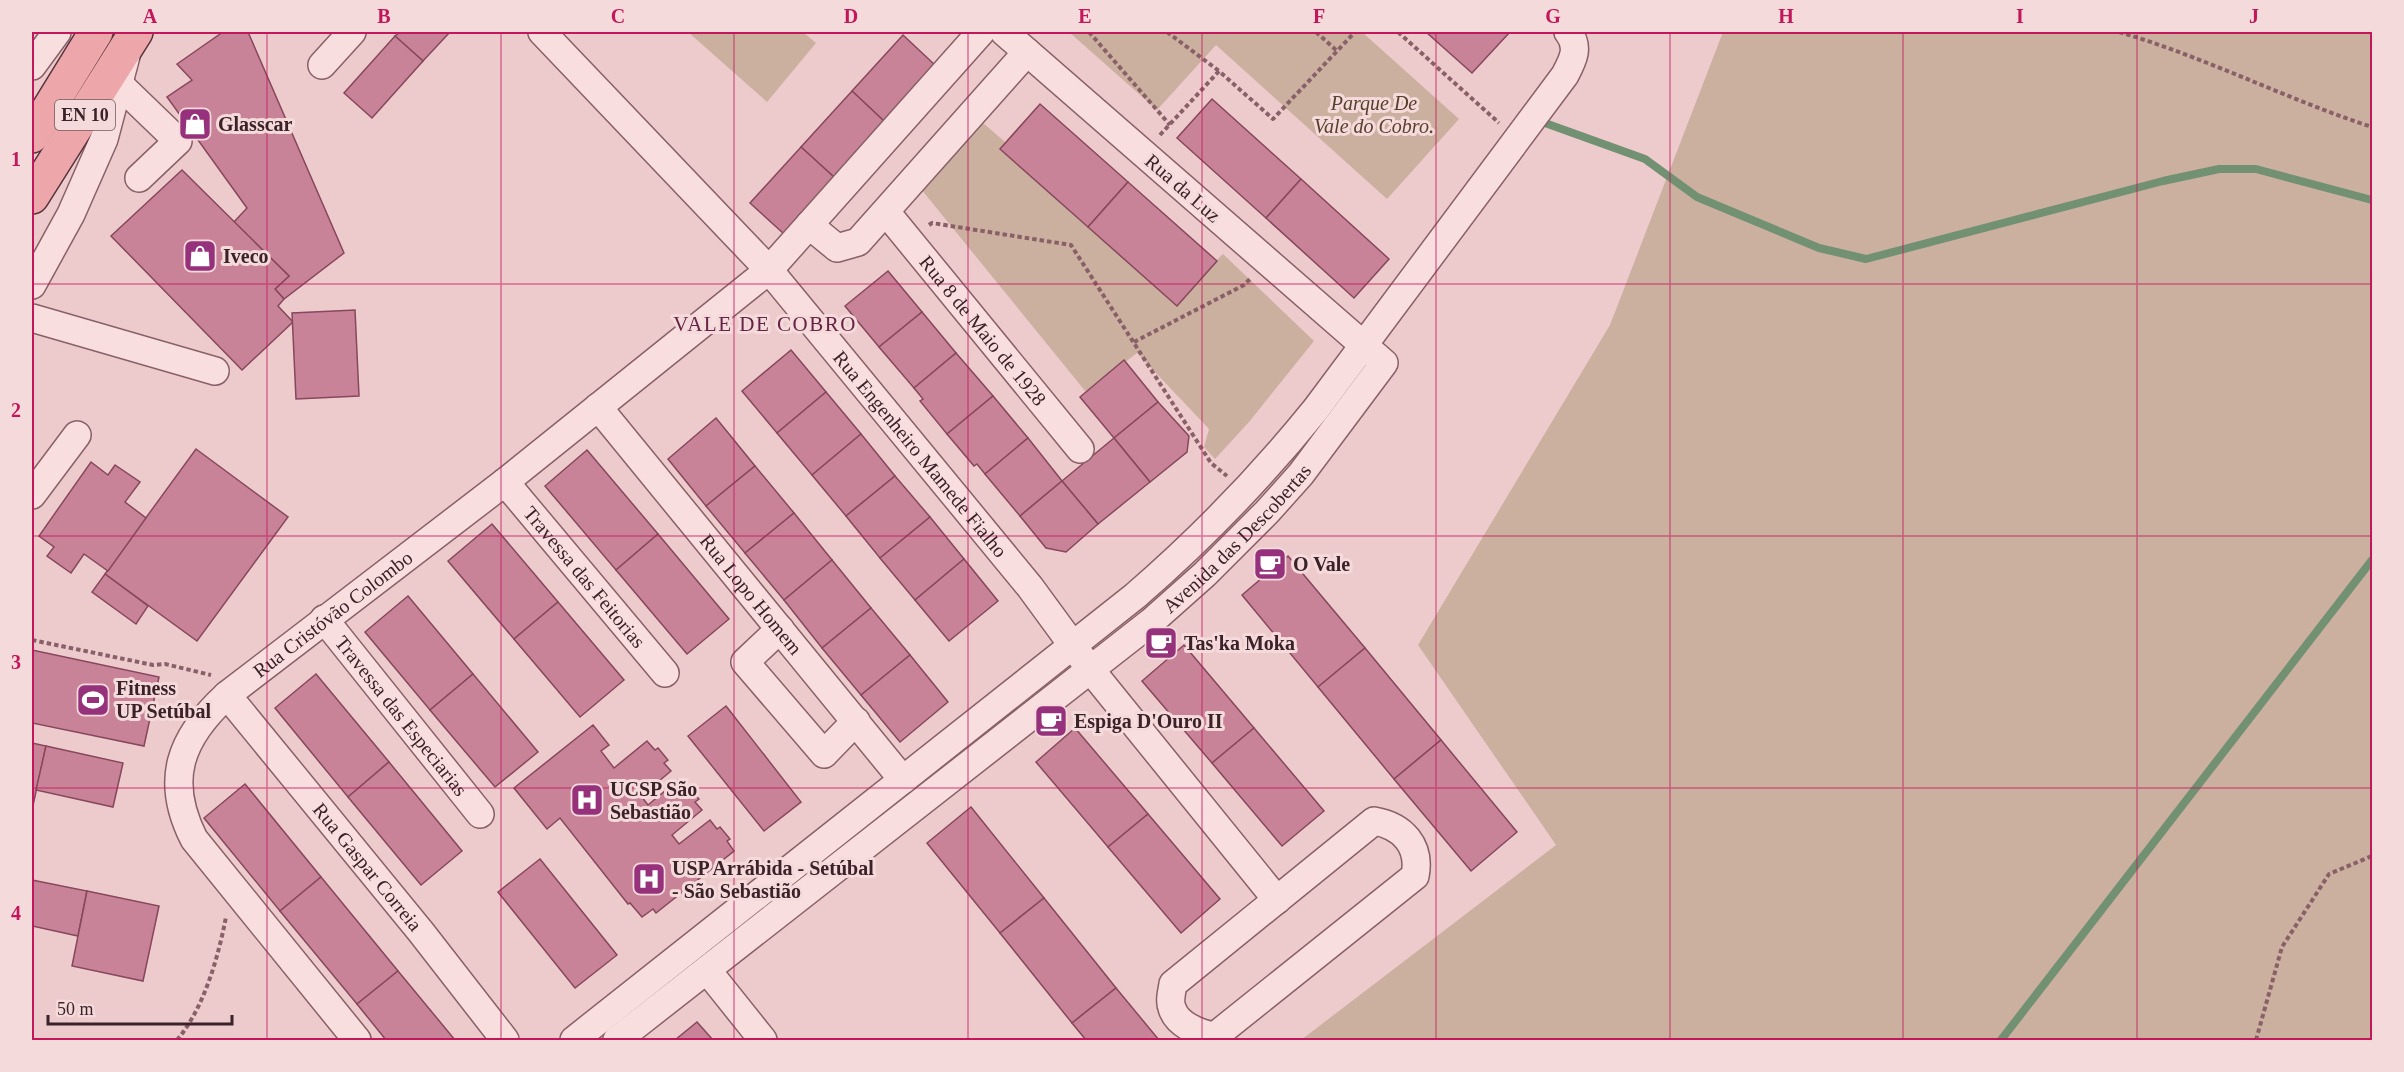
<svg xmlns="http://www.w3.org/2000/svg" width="2404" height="1072" viewBox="0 0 2404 1072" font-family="'Times New Roman',serif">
  <rect width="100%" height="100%" fill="#edcbcc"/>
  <!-- green -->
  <g fill="#cbb09f">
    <polygon points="688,32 803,32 816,43 767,102"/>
    <polygon points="1069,32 1362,32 1459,119 1387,199 1216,45 1157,110"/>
    <polygon points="1723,32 2372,32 2372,1040 1301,1040 1556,845 1418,645 1610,325"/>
    <polygon points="983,123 1182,294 1223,254 1314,341 1249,422 1215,459 1204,447 1209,429 1137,353 1086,392 921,189"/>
  </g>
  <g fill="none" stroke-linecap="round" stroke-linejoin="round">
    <!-- stream -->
    <g stroke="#729072" stroke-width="8">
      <polyline points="1545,123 1645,159 1697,197 1819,248 1866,259 2163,181 2219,169 2256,169 2372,200"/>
      <polyline points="2001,1040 2372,560"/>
    </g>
  </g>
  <!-- building -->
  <g fill="#c98399" stroke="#87475c" stroke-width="1.5">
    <polygon points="223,32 248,32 344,253 284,299 275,289 289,276 234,222 247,208 167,97 192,80 177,64"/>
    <polygon points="400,32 450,32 423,61 395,36"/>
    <polygon points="1426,32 1510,32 1472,73"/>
    <polygon points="903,35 936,66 885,122 852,91"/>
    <polygon points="395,36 423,61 372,118 344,93"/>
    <polygon points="852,91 885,122 835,178 801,147"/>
    <polygon points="1212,99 1301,179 1266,218 1177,138"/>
    <polygon points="1040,104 1128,182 1088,227 1000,149"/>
    <polygon points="801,147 835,178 784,234 750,203"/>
    <polygon points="182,170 289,276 275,289 284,299 278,306 293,322 242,370 111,236"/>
    <polygon points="1301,179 1389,259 1354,298 1266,218"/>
    <polygon points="1128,182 1217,261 1177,306 1088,227"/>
    <polygon points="888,271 922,312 879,347 845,306"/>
    <polygon points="355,310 359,396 296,399 292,313"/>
    <polygon points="922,312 956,353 914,388 879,347"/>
    <polygon points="791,350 826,392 777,433 742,391"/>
    <polygon points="956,353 993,396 947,434 920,401 923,399 914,388"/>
    <polygon points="1124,360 1158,402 1114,438 1080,397"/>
    <polygon points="826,392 861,434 812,475 777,433"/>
    <polygon points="993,396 1028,438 985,474 977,464 974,466 947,434"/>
    <polygon points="1158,402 1189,436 1187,452 1150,482 1114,438"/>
    <polygon points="716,418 755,466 706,506 668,459"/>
    <polygon points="861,434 895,476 846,516 812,475"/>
    <polygon points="1028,438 1062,481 1020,516 985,474"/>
    <polygon points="1114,438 1150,482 1098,524 1062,481"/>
    <polygon points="196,449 288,517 197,641 105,574"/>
    <polygon points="587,450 658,534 616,570 545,486"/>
    <polygon points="91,462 108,475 115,465 140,482 125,502 146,518 108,571 84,554 71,573 47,556 54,547 39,536"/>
    <polygon points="755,466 794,513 745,553 706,506"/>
    <polygon points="895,476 930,517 880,558 846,516"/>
    <polygon points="1062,481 1098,524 1066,552 1046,548 1020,516"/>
    <polygon points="794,513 832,560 784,600 745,553"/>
    <polygon points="930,517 964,559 915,600 880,558"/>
    <polygon points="492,524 558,602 514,639 448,561"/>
    <polygon points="658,534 729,619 687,654 616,570"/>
    <polygon points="1288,556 1365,648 1318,687 1242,595"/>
    <polygon points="964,559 998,601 949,641 915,600"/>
    <polygon points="832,560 871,608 822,648 784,600"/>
    <polygon points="105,574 148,606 136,624 92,592"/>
    <polygon points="408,596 473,674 430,710 365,632"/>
    <polygon points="558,602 624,680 580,717 514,639"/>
    <polygon points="871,608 910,655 861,695 822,648"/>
    <polygon points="1184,645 1254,728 1212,763 1142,681"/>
    <polygon points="1365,648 1441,740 1394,779 1318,687"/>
    <polygon points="32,650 159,677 144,746 32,723"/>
    <polygon points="910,655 948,702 900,742 861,695"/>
    <polygon points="316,674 389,762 348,797 275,708"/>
    <polygon points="473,674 538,752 495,787 430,710"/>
    <polygon points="726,706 801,802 764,831 688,736"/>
    <polygon points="593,725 609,745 601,751 614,768 647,741 655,750 658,748 668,760 664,763 671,771 641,796 648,805 678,780 686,789 689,787 699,799 695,802 702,810 672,835 679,844 710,820 717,829 720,827 730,839 727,841 734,851 656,913 653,909 642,917 630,903 628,904 560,818 547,829 514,788"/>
    <polygon points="1075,728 1148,814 1108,847 1036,762"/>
    <polygon points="1254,728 1324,811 1282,846 1212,763"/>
    <polygon points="1441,740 1517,832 1471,871 1394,779"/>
    <polygon points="32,743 46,746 32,810"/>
    <polygon points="46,746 123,763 113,807 36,790"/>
    <polygon points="389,762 462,851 421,885 348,797"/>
    <polygon points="245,784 321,877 280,911 204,818"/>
    <polygon points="971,807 1044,898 1000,933 927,843"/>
    <polygon points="1148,814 1220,899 1181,933 1108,847"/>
    <polygon points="540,859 617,955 575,988 498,892"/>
    <polygon points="321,877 398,971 357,1004 280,911"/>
    <polygon points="32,880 87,891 78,936 32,926"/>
    <polygon points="87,891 159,906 143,981 72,966"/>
    <polygon points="1044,898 1116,988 1072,1023 1000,933"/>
    <polygon points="398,971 455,1040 386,1040 357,1004"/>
    <polygon points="1116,988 1159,1040 1086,1040 1072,1023"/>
    <polygon points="697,1022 713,1040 675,1040"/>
  </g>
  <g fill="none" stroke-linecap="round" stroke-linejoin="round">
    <defs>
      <g id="minor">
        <path id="s1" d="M 542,32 L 769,270 L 1030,587 L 1090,669 L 1277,900"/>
        <polyline points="322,65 352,32"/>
        <polyline points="32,66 57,32"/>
        <polyline points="120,85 178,141 139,178"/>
        <path id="s2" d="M 886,212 L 1080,449"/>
        <polyline points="809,225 837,248 858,242 1027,52"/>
        <polyline points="32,285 71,214 104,139 126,56"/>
        <polyline points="32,318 215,371"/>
        <path id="s3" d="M 598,407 L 903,780"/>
        <path id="s4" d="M 505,482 L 665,673"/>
        <polyline points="32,495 77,435"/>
        <path id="s5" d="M 324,619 L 480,814"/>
        <polyline points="780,629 745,662 824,754 856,721"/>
        <path id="s6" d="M 227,695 L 421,932 L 505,1040"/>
        <path d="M 1374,821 C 1403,826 1421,846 1415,876 L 1215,1036 C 1200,1034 1177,1025 1172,1008 C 1169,1001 1172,991 1173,984 Z"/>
        <polyline points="707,970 763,1040"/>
        <path id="s7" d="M 357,1040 L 194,839 C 164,780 180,738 227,695 L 505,482 L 769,270 L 981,32"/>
        <path d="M 574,1040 L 1135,596 C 1201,539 1261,477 1316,409 L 1565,75 C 1573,60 1580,47 1568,32"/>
        <path id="s8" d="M 617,1040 L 1151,622 L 1205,574 L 1267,512 L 1301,474 L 1384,363 L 1004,32"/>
      </g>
      <g id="major">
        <polyline points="32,136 96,32"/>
        <polyline points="32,197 136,32"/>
      </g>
    </defs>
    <!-- minor casing -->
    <use href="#minor" stroke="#896068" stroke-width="30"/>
    <!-- major casing -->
    <use href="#major" stroke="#58333d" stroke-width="36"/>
    <!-- path -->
    <g stroke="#896068" stroke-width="4" stroke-dasharray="4.5 3" stroke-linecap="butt">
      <polyline points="1089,32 1170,125"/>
      <polyline points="1167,32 1219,71"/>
      <polyline points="1316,32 1337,51"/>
      <polyline points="1398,32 1499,123"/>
      <polyline points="1916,32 1944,32"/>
      <path d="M 2119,32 C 2205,57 2286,99 2372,127"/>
      <polyline points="1160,135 1219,71 1273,119 1355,32"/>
      <polyline points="929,225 932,223 1071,245 1211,463 1227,476"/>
      <polyline points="1134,342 1244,285 1250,279"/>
      <polyline points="32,640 153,665 165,664 211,675"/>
      <path d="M 177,1040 C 204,1008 218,958 226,917"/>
      <polyline points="2256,1040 2282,947 2329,874 2372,856"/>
    </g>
    <!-- minor -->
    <use href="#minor" stroke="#f8dedf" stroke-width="27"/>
    <!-- major -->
    <use href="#major" stroke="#eda6a9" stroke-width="33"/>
  </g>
  <!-- grid -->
  <path fill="none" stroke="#c2185b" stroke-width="1.5" stroke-opacity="0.55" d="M 267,32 L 267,1040M 501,32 L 501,1040M 734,32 L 734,1040M 968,32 L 968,1040M 1202,32 L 1202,1040M 1436,32 L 1436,1040M 1670,32 L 1670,1040M 1903,32 L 1903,1040M 2137,32 L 2137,1040M 32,284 L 2372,284M 32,536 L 2372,536M 32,788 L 2372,788"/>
  <!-- icons -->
  <defs>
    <symbol id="shop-square" viewBox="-11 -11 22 22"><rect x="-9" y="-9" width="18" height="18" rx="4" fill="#96327c" stroke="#f5dadb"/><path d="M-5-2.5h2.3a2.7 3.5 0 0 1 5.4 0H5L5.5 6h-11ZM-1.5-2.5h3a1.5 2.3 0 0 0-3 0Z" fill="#fff"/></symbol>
    <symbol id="cafe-square" viewBox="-11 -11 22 22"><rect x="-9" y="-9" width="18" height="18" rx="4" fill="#96327c" stroke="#f5dadb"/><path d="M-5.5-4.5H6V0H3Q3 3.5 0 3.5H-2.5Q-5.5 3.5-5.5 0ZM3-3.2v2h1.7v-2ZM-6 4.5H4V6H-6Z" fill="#fff"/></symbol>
    <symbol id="stadium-square" viewBox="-11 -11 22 22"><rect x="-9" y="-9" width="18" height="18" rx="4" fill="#96327c" stroke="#f5dadb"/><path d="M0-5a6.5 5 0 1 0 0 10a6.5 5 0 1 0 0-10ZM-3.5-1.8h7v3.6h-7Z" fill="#fff"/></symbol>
    <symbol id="hospital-square" viewBox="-11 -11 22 22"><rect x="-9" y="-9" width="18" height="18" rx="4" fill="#96327c" stroke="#f5dadb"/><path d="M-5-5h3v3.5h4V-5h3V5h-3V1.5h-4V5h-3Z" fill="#fff"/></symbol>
  </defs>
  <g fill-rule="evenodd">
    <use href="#shop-square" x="176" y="105" width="38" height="38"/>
    <use href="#shop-square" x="181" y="237" width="38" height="38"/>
    <use href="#cafe-square" x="1251" y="545" width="38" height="38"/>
    <use href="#cafe-square" x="1142" y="624" width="38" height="38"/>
    <use href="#stadium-square" x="74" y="681" width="38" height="38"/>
    <use href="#cafe-square" x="1032" y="702" width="38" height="38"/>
    <use href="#hospital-square" x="568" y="781" width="38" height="38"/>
    <use href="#hospital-square" x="630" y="860" width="38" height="38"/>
  </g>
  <g text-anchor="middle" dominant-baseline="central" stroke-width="6" stroke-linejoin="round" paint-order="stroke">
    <!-- shield labels -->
    <rect fill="#f5dadb" stroke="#73595e" stroke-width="1.5" x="55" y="100" width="60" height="30" rx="4.5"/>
    <g font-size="18" font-weight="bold" fill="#3b2228">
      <text x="85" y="115">EN 10</text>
    </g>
    <!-- park labels -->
    <g font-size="20" font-style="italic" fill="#56412a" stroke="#f5dadb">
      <text x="1374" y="103">Parque De<tspan x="1374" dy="23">Vale do Cobro.</tspan></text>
    </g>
    <!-- poi labels -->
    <g font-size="20" font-weight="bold" fill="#3b2228" stroke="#f5dadb" text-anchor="start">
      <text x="218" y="124">Glasscar</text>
      <text x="223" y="256">Iveco</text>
      <text x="1293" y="564">O Vale</text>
      <text x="1184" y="643">Tas'ka Moka</text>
      <text x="116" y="688">Fitness<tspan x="116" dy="23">UP Setúbal</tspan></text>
      <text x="1074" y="721">Espiga D'Ouro II</text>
      <text x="610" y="789">UCSP São<tspan x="610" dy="23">Sebastião</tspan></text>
      <text x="672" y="868">USP Arrábida - Setúbal<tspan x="672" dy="23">- São Sebastião</tspan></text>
    </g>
    <!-- street labels -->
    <g font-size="20" fill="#3b2228" stroke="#f5dadb">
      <text transform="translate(1183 188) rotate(41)">Rua da Luz</text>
      <text stroke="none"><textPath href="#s2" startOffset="153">Rua 8 de Maio de 1928</textPath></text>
      <text stroke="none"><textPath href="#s1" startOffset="567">Rua Engenheiro Mamede Fialho</textPath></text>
      <text stroke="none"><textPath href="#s8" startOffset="798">Avenida das Descobertas</textPath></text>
      <text stroke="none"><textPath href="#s4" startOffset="124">Travessa das Feitorias</textPath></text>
      <text stroke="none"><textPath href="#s3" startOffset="242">Rua Lopo Homem</textPath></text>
      <text stroke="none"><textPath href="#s7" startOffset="554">Rua Cristóvão Colombo</textPath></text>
      <text stroke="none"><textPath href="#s5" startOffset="124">Travessa das Especiarias</textPath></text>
      <text stroke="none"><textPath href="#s6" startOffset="222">Rua Gaspar Correia</textPath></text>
    </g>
    <!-- neighbourhood labels -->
    <g font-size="21" letter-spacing="1.5" fill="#652446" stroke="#f5dadb">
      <text x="765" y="324">VALE DE COBRO</text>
    </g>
  </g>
  <!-- border -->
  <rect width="2404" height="1072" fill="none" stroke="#f5dadb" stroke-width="66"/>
  <!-- scale -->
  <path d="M48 1015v9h184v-9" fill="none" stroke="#3b2228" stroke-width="3"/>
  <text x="57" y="1015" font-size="18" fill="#3b2228" stroke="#f5dadb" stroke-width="4.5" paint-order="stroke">50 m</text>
  <rect x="33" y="33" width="2338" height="1006" fill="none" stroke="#c2185b" stroke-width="2"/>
  <g font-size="20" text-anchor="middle" font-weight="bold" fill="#c2185b">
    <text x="150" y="23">A</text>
    <text x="384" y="23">B</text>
    <text x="618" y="23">C</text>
    <text x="851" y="23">D</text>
    <text x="1085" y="23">E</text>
    <text x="1319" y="23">F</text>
    <text x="1553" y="23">G</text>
    <text x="1786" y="23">H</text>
    <text x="2020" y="23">I</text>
    <text x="2254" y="23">J</text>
    <text x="16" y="166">1</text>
    <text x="16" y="417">2</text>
    <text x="16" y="669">3</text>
    <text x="16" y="920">4</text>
  </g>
</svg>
